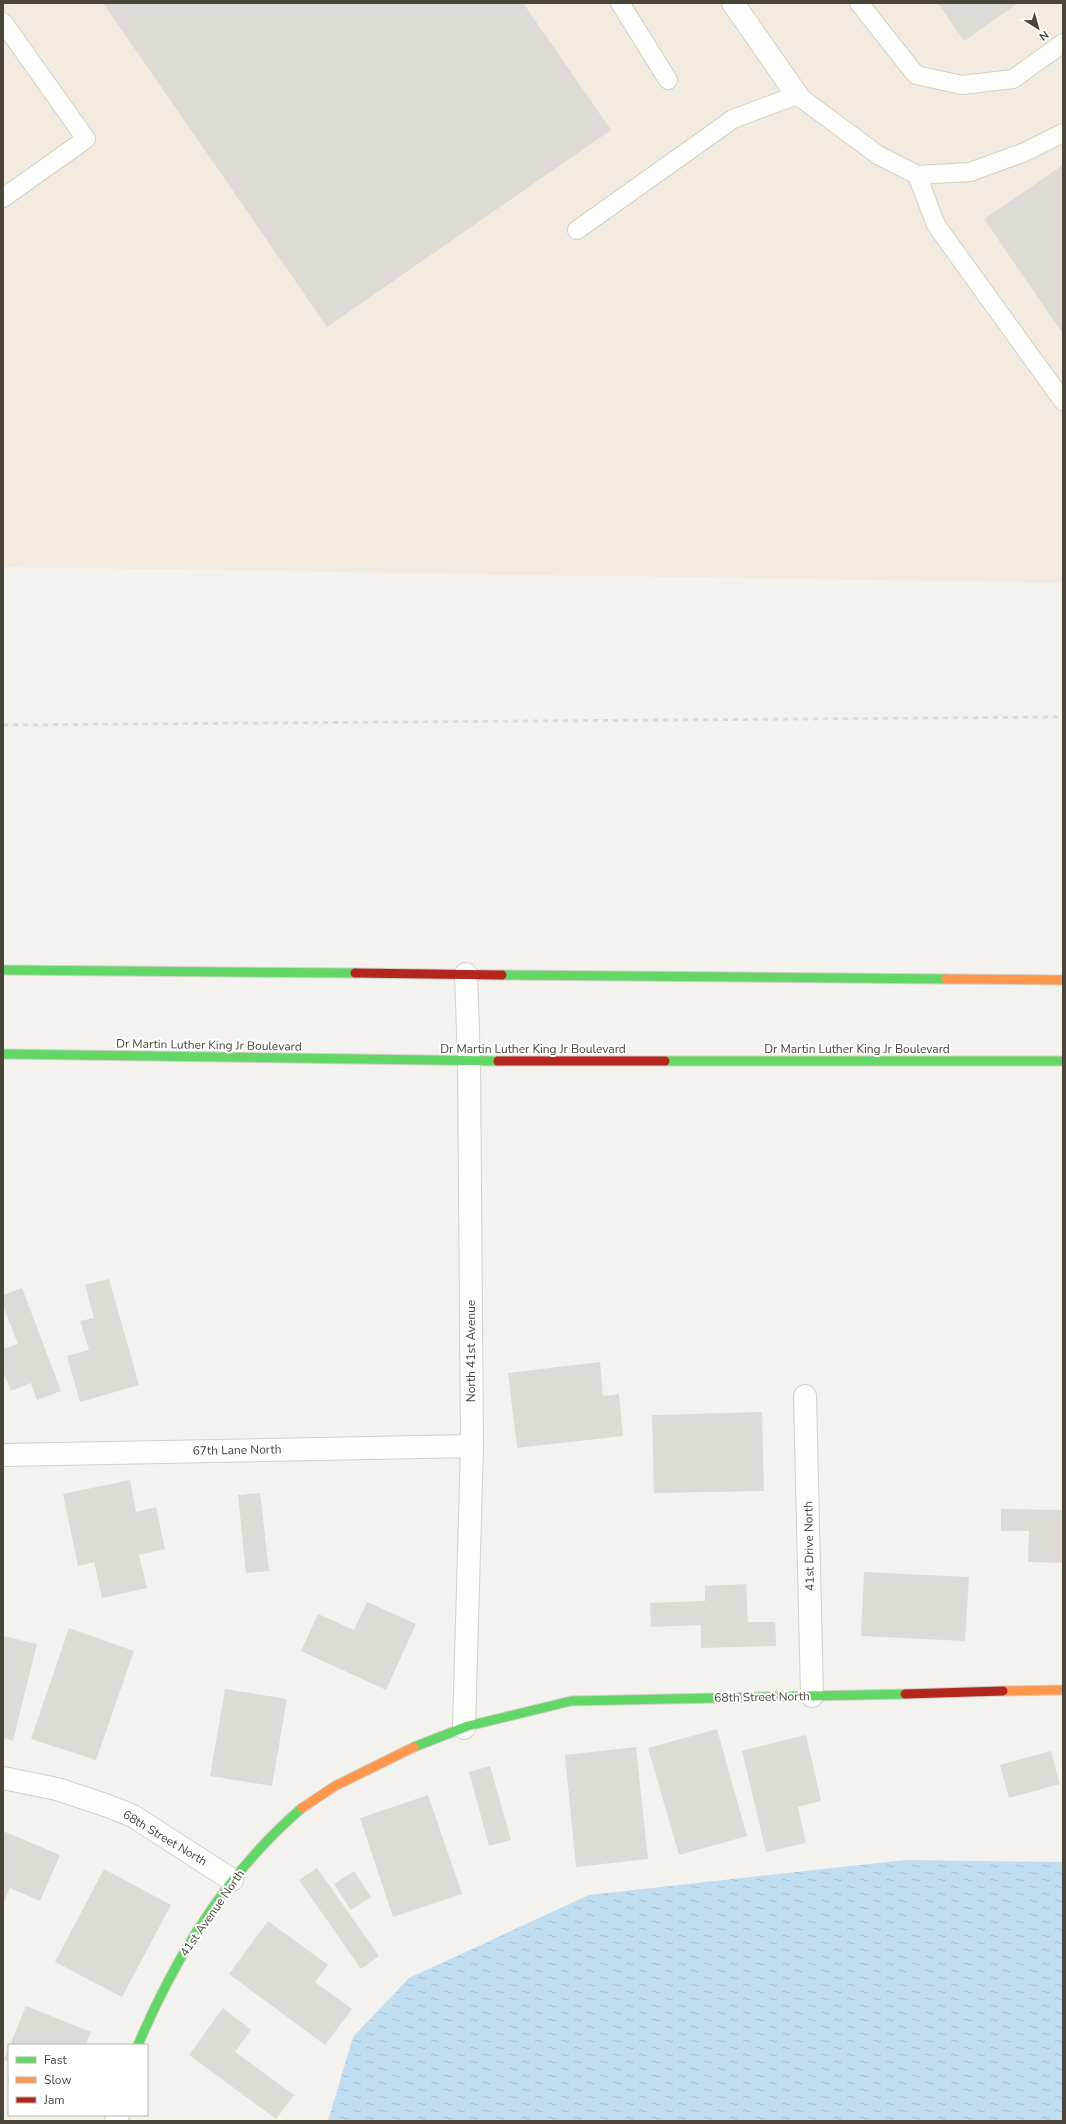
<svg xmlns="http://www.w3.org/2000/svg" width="1066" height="2124" viewBox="0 0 1066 2124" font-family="'Nunito Sans',sans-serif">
  <defs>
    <pattern id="water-ripples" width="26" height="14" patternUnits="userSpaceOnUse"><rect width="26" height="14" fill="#c0ddf1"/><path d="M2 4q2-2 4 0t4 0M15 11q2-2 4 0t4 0" fill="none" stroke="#a6bfcf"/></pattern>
  </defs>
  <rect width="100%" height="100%" fill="#f4f2ee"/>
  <!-- commercial -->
  <polygon fill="#f3ebdf" points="3,3 1063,3 1063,583 3,567"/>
  <!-- water -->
  <polygon fill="url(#water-ripples)" points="905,1860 1063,1862 1063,2121 328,2121 353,2037 409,1978 589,1895"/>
  <!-- building -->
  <g fill="#dedbd6">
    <polygon points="103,3 523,3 611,130 327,327"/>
    <polygon points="938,3 1018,3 964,41"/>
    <polygon points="1063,165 1063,334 984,219"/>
    <polygon points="109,1279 139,1385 80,1402 67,1356 89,1350 80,1321 94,1318 85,1285"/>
    <polygon points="22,1288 61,1391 37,1400 31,1383 11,1391 3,1371 3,1349 18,1344 3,1305 3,1295"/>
    <polygon points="600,1362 603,1396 619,1394 623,1436 517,1448 508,1373"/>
    <polygon points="762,1412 764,1491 654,1493 652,1415"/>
    <polygon points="130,1480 136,1512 156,1507 165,1549 139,1555 147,1588 102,1598 94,1562 78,1566 63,1494"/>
    <polygon points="260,1493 269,1571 246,1573 238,1495"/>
    <polygon points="1001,1509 1063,1510 1063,1563 1028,1562 1029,1531 1001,1531"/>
    <polygon points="864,1572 969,1577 965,1641 861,1636"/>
    <polygon points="746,1584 748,1622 775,1622 776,1646 701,1648 701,1625 651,1627 650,1603 705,1601 705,1586"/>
    <polygon points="367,1602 416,1624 386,1690 301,1651 318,1614 354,1630"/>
    <polygon points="69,1628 134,1651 96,1760 31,1739"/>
    <polygon points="3,1636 37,1644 13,1741 3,1738"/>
    <polygon points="225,1689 287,1699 272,1786 210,1776"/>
    <polygon points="717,1729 747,1836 679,1855 648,1748"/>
    <polygon points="806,1735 821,1801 798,1807 806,1843 766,1852 742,1751"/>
    <polygon points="636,1747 648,1859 576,1867 565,1755"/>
    <polygon points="1051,1751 1060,1784 1009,1798 1000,1765"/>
    <polygon points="490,1766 511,1840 489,1846 469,1772"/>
    <polygon points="428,1795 462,1894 393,1917 360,1818"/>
    <polygon points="3,1831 60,1855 40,1901 10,1888 3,1904"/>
    <polygon points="317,1868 379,1956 361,1969 299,1880"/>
    <polygon points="104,1869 171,1905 122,1997 55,1962"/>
    <polygon points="354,1871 371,1897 351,1910 334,1884"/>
    <polygon points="268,1921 328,1965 315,1982 352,2009 325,2045 229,1974"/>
    <polygon points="26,2006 91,2032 86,2045 10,2045"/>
    <polygon points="223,2008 251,2030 235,2052 294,2095 276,2119 189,2055"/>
    <polygon points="9,2047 9,2062 4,2060"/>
  </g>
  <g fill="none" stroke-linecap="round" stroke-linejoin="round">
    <defs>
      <g id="lane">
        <polyline points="620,3 668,80"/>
        <polyline points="859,3 916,75 962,85 1013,79 1063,43"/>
        <polyline points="3,22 86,139 3,198"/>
        <polyline points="917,175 936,225 1063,401"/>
        <polyline points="577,230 733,119 797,95 878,155 917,175 970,172 1025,152 1063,133"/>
      </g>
      <g id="street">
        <polyline points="733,3 797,95"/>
        <polyline points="805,1396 812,1696"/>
        <polyline points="3,1455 472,1446"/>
        <polyline points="464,1728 472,1446 469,1061 466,974"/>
        <polyline points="3,1778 57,1789 108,1806 133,1816 232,1880"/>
        <polyline points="116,2121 118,2115"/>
      </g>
      <g id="fast">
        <polyline points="3,970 355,973"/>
        <polyline points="502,975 946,979"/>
        <polyline points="3,1054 498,1061"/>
        <polyline points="665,1061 1063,1061"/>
        <polyline points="414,1747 468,1726 571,1701 905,1694"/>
        <path d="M 138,2045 C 176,1955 227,1872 302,1808"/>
      </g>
      <g id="slow">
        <polyline points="946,979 1063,980"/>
        <polyline points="1003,1691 1063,1690"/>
        <polyline points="302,1808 335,1786 414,1747"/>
      </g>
      <g id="jam">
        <polyline points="355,973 502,975"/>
        <polyline points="498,1061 665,1061"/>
        <polyline points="905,1694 1003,1691"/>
      </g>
    </defs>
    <!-- lane casing -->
    <use href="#lane" stroke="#d2d0cb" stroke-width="20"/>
    <!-- street casing -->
    <use href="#street" stroke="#d2d0cb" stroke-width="24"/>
    <!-- fast casing -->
    <use href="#fast" stroke="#d3cfc5" stroke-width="11"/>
    <!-- slow casing -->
    <use href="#slow" stroke="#d3cfc5" stroke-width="11"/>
    <!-- jam casing -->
    <use href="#jam" stroke="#d3cfc5" stroke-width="11"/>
    <!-- lane -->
    <use href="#lane" stroke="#fdfdfc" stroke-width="18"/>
    <!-- street -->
    <use href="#street" stroke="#fdfdfc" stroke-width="22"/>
    <!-- fast -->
    <use href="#fast" stroke="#63d668" stroke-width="9"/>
    <!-- slow -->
    <use href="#slow" stroke="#ff974d" stroke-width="9"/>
    <!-- jam -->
    <use href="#jam" stroke="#b3261e" stroke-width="9"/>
    <!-- rail -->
    <polyline stroke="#dbdbda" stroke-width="3" stroke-dasharray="5 5" stroke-linecap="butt" points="3,725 1063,717"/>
  </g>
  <g text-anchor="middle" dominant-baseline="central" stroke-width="4" stroke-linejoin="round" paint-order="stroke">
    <!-- street labels -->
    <g font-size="12" fill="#4b4439" stroke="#fff">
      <text transform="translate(209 1045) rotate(1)">Dr Martin Luther King Jr Boulevard</text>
      <text x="533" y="1049">Dr Martin Luther King Jr Boulevard</text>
      <text x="857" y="1049">Dr Martin Luther King Jr Boulevard</text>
      <text transform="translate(471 1351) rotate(-90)">North 41st Avenue</text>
      <text transform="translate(237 1450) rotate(-1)">67th Lane North</text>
      <text transform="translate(809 1546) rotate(-91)">41st Drive North</text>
      <text transform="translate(762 1697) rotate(-1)">68th Street North</text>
      <text transform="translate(165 1838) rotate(31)">68th Street North</text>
      <text transform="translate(212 1913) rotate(-55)">41st Avenue North</text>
    </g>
  </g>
  <!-- border -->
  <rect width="1066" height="2124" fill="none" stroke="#4b4439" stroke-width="8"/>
  <!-- legend -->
  <rect x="8" y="2044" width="140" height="72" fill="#ffffff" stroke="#b7b4b0"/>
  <rect x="16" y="2057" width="20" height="6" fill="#63d668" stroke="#b7b4b0"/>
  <text x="44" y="2064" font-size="12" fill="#4b4439">Fast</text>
  <rect x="16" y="2077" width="20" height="6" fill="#ff974d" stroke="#b7b4b0"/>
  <text x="44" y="2084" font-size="12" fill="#4b4439">Slow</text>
  <rect x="16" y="2097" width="20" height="6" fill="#b3261e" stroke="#b7b4b0"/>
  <text x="44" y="2104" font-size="12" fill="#4b4439">Jam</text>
  <!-- north arrow -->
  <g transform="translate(1038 28) rotate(143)" stroke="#ffffff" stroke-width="3" paint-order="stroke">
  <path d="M0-3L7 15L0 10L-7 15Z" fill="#4b4439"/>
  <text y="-6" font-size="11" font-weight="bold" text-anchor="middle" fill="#4b4439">N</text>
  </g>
</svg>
